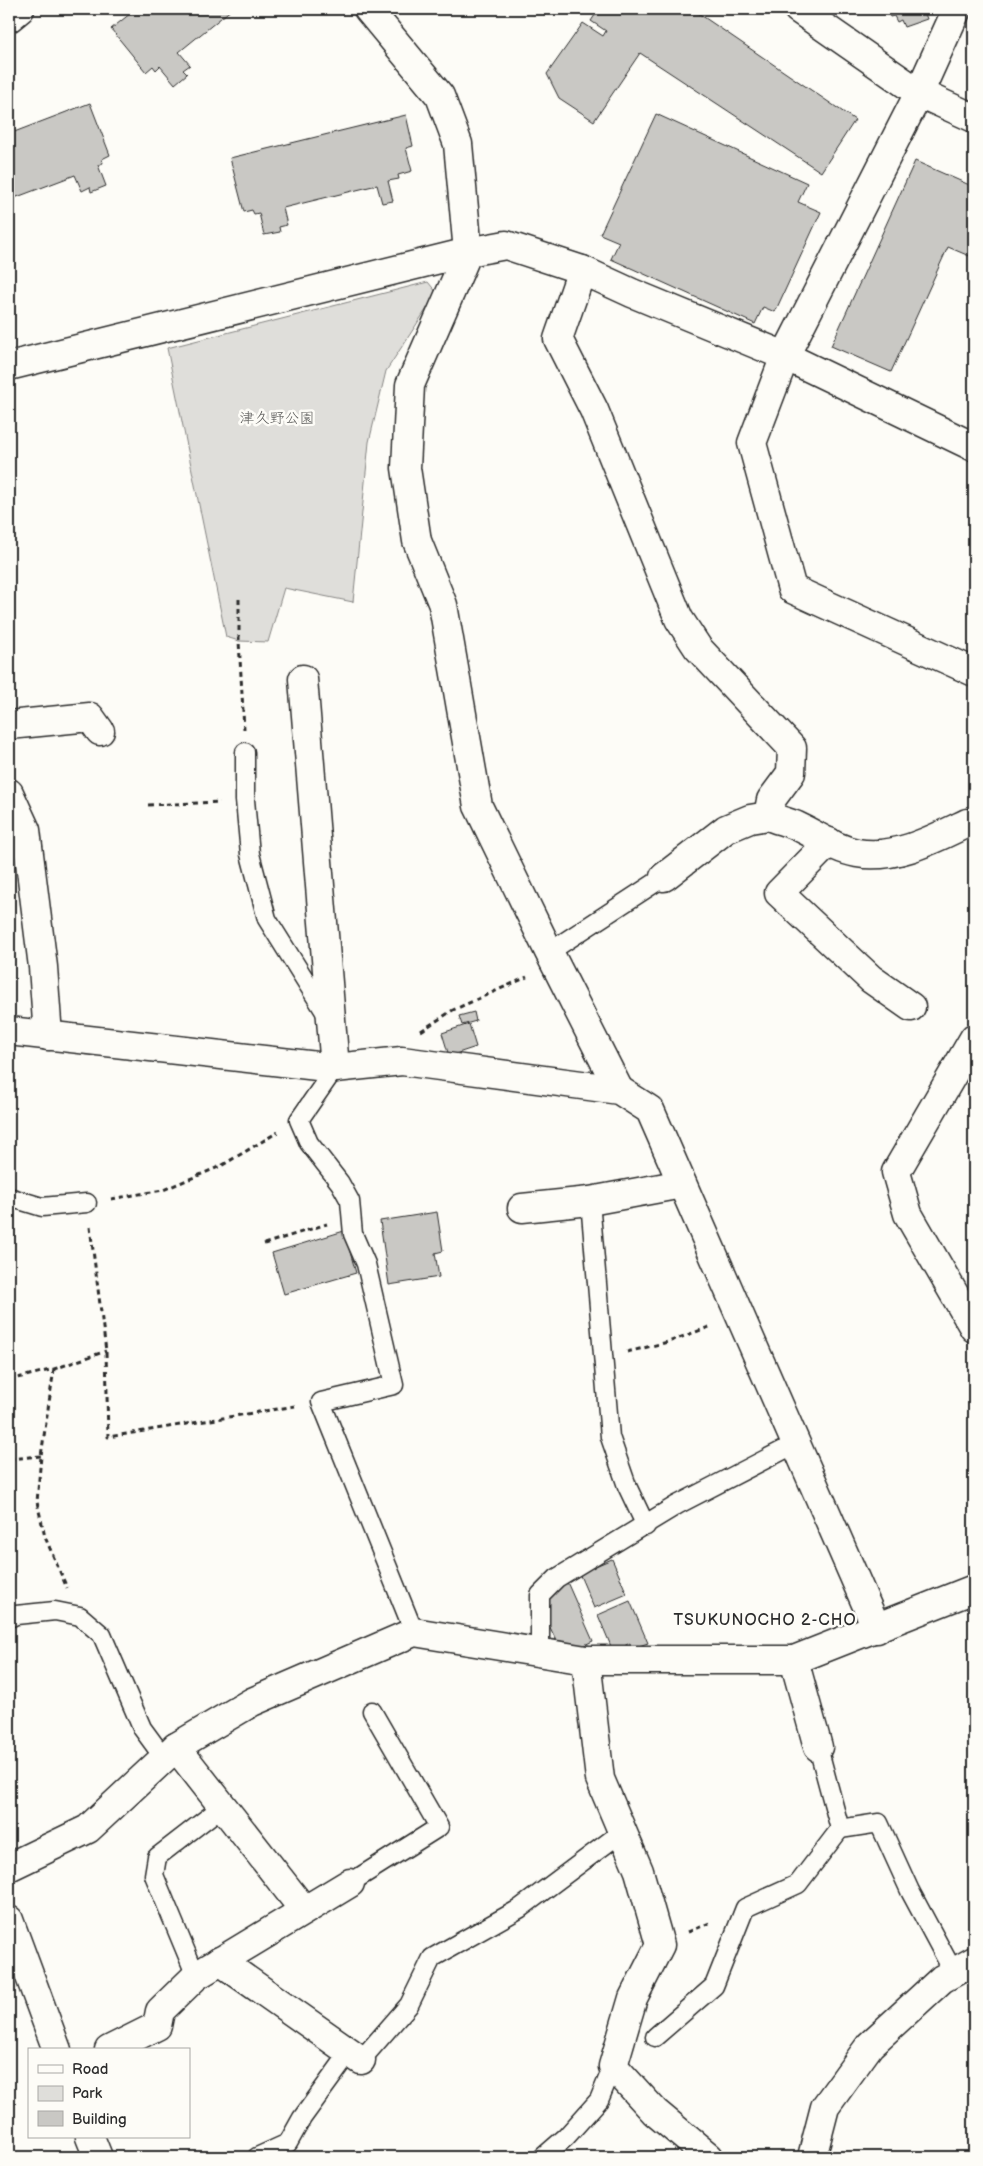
<svg xmlns="http://www.w3.org/2000/svg" width="983" height="2166" viewBox="0 0 983 2166" font-family="'Balsamiq Sans','Klee One',sans-serif">
  <rect width="100%" height="100%" fill="#fdfcf7"/>
  <filter id="ink" filterUnits="userSpaceOnUse"><feTurbulence type="fractalNoise" baseFrequency=".02" numOctaves="2"/><feDisplacementMap in="SourceGraphic" scale="10" xChannelSelector="R" yChannelSelector="G"/><feConvolveMatrix kernelMatrix="1 2 1 2 8 2 1 2 1" color-interpolation-filters="sRGB"/></filter>
  <g filter="url(#ink)">
    <!-- green -->
    <polygon fill="#dfdeda" stroke="#858482" points="428,282 437,293 386,371 369,442 353,602 284,588 268,642 239,641 226,637 167,348"/>
    <!-- building -->
    <g fill="#c9c8c4" stroke="#2b2b2b">
      <polygon points="136,9 232,9 179,52 190,65 183,70 187,74 175,84 160,66 156,70 153,66 146,72 111,29"/>
      <polygon points="599,9 692,9 855,120 821,172 640,53 594,121 559,98 547,74 583,23 603,36 606,31 591,21"/>
      <polygon points="881,9 926,9 924,11 927,19 904,27 901,20 897,22 894,16 890,17 887,10 882,12"/>
      <polygon points="90,103 110,155 102,159 103,163 98,165 106,186 91,192 90,187 82,191 75,175 9,200 9,134"/>
      <polygon points="656,114 807,183 798,202 821,212 775,312 763,307 755,324 611,259 619,242 600,234"/>
      <polygon points="406,115 413,146 406,148 412,171 398,175 399,179 388,181 393,201 382,203 377,185 283,208 287,225 279,227 280,232 264,235 259,213 254,214 252,210 244,212 230,158"/>
      <polygon points="915,161 974,187 974,258 948,247 891,372 831,346"/>
      <polygon points="474,1012 476,1021 462,1025 459,1016"/>
      <polygon points="469,1024 476,1047 449,1056 442,1033"/>
      <polygon points="437,1212 443,1251 435,1253 439,1277 389,1285 380,1221"/>
      <polygon points="344,1231 356,1273 284,1294 272,1253"/>
      <polygon points="612,1559 627,1594 594,1608 579,1573"/>
      <polygon points="567,1582 593,1641 582,1646 556,1640 548,1623 545,1594"/>
      <polygon points="630,1601 648,1643 632,1648 630,1643 613,1651 598,1615"/>
    </g>
    <g fill="none" stroke-linecap="round" stroke-linejoin="round">
      <defs>
        <g id="lane">
          <polyline points="245,752 245,800 250,854 267,919 327,1015"/>
          <polyline points="549,952 664,877"/>
          <polyline points="335,1068 299,1120 309,1143 340,1183 350,1201 353,1234 366,1264 394,1385 321,1402 414,1632"/>
          <polyline points="9,1197 42,1207 87,1203"/>
          <polyline points="590,1201 610,1437 627,1486 646,1526"/>
          <polyline points="9,1618 16,1615 55,1611 80,1616 102,1635 142,1728 164,1758"/>
          <polyline points="540,1652 540,1595 557,1578 677,1505 797,1443"/>
          <polyline points="840,1829 879,1823 910,1891 954,1973"/>
          <polyline points="350,1883 439,1827 372,1711"/>
          <polyline points="196,1976 154,1875 157,1857 223,1806"/>
          <polyline points="655,2037 714,1986 745,1908 798,1884 840,1829 818,1747"/>
          <polyline points="361,2060 409,2005 432,1958 519,1909 622,1832"/>
          <polyline points="257,2157 288,2143 302,2118 350,2052"/>
          <polyline points="543,2157 566,2137 599,2100 613,2066"/>
        </g>
        <g id="street">
          <polyline points="368,9 440,96 458,144 468,252 410,385 406,468 417,541 443,605 478,806 549,952 619,1090"/>
          <polyline points="957,9 919,93 785,356 752,443 792,589 974,672"/>
          <path d="M 582,270 L 558,339 L 594,410 L 679,619 L 698,648 L 792,748 L 791,773 L 771,800 L 768,816 C 778,820 788,822 797,826 C 817,835 835,849 857,853 C 895,860 934,839 967,823"/>
          <polyline points="9,366 468,252 506,245 582,270 632,293 785,356 974,447"/>
          <polyline points="303,679 335,1068"/>
          <polyline points="9,725 90,717 100,731"/>
          <polyline points="9,793 26,830 43,967 48,1036"/>
          <polyline points="829,842 779,893 871,979 911,1007"/>
          <polyline points="664,877 726,829 750,819 768,816"/>
          <polyline points="9,1031 335,1068 402,1061 619,1090 650,1110 877,1629"/>
          <polyline points="974,1038 896,1172 908,1214 974,1328"/>
          <polyline points="522,1208 590,1201 682,1184"/>
          <polyline points="586,1660 600,1779 639,1871 660,1945 633,1998 613,2066 655,2112 709,2157"/>
          <polyline points="794,1660 818,1747"/>
          <polyline points="176,1747 304,1910"/>
          <polyline points="9,1867 88,1829 176,1747 252,1702 414,1632 586,1660 794,1660 974,1589"/>
          <polyline points="9,1920 57,2050"/>
          <polyline points="220,1961 361,2060"/>
          <polyline points="109,2050 157,2026 160,2011 196,1976 350,1883"/>
          <polyline points="90,2137 98,2157"/>
          <polyline points="812,2157 825,2107 870,2045 942,1979 974,1961"/>
        </g>
        <polyline id="secondary" points="798,9 919,93 974,118"/>
        <polyline id="primary" points="9,18 20,9"/>
      </defs>
      <!-- lane casing -->
      <use href="#lane" stroke="#2b2b2b" stroke-width="21"/>
      <!-- street casing -->
      <use href="#street" stroke="#2b2b2b" stroke-width="31"/>
      <!-- secondary casing -->
      <use href="#secondary" stroke="#2b2b2b" stroke-width="31"/>
      <!-- primary casing -->
      <use href="#primary" stroke="#2b2b2b" stroke-width="31"/>
      <!-- path -->
      <g stroke="#2b2b2b" stroke-width="3" stroke-dasharray="5 4" stroke-linecap="butt">
        <polyline points="239,599 239,641 244,729"/>
        <polyline points="148,805 220,802"/>
        <polyline points="421,1031 453,1010 527,977"/>
        <polyline points="111,1199 163,1190 221,1166 278,1132"/>
        <polyline points="90,1227 106,1351 108,1437 295,1406"/>
        <polyline points="264,1244 327,1224"/>
        <polyline points="627,1352 668,1342 712,1326"/>
        <polyline points="54,1369 41,1456 37,1502 45,1537 67,1588"/>
        <polyline points="9,1380 54,1369 106,1351"/>
        <polyline points="9,1459 41,1456"/>
        <polyline points="688,1932 712,1922"/>
      </g>
      <!-- lane -->
      <use href="#lane" stroke="#fdfcf7" stroke-width="18"/>
      <!-- street -->
      <use href="#street" stroke="#fdfcf7" stroke-width="28"/>
      <!-- secondary -->
      <use href="#secondary" stroke="#fdfcf7" stroke-width="28"/>
      <!-- primary -->
      <use href="#primary" stroke="#fdfcf7" stroke-width="28"/>
    </g>
  </g>
  <g text-anchor="middle" dominant-baseline="central" stroke-width="5" stroke-linejoin="round" paint-order="stroke">
    <!-- park labels -->
    <g font-size="15" fill="#585857" stroke="#fdfcf7">
      <text x="277" y="418">津久野公園</text>
    </g>
    <!-- neighbourhood labels -->
    <g font-size="16" letter-spacing="1" fill="#2b2b2b" stroke="#fdfcf7">
      <text x="765" y="1620">TSUKUNOCHO 2-CHO</text>
    </g>
  </g>
  <!-- margin -->
  <rect width="983" height="2166" fill="none" stroke="#fdfcf7" stroke-width="30"/>
  <rect x="15" y="15" width="953" height="2136" fill="none" stroke="#2b2b2b" stroke-width="2" filter="url(#ink)"/>
  <!-- legend -->
  <rect x="28" y="2048" width="162" height="90" fill="#fdfcf7" stroke="#a9a8a5"/>
  <rect x="38" y="2065" width="25" height="8" fill="#fdfcf7" stroke="#a9a8a5"/>
  <text x="72" y="2074" font-size="15" fill="#2b2b2b">Road</text>
  <rect x="38" y="2086" width="25" height="15" fill="#dfdeda" stroke="#a9a8a5"/>
  <text x="72" y="2098" font-size="15" fill="#2b2b2b">Park</text>
  <rect x="38" y="2111" width="25" height="15" fill="#c9c8c4" stroke="#a9a8a5"/>
  <text x="72" y="2124" font-size="15" fill="#2b2b2b">Building</text>
</svg>
